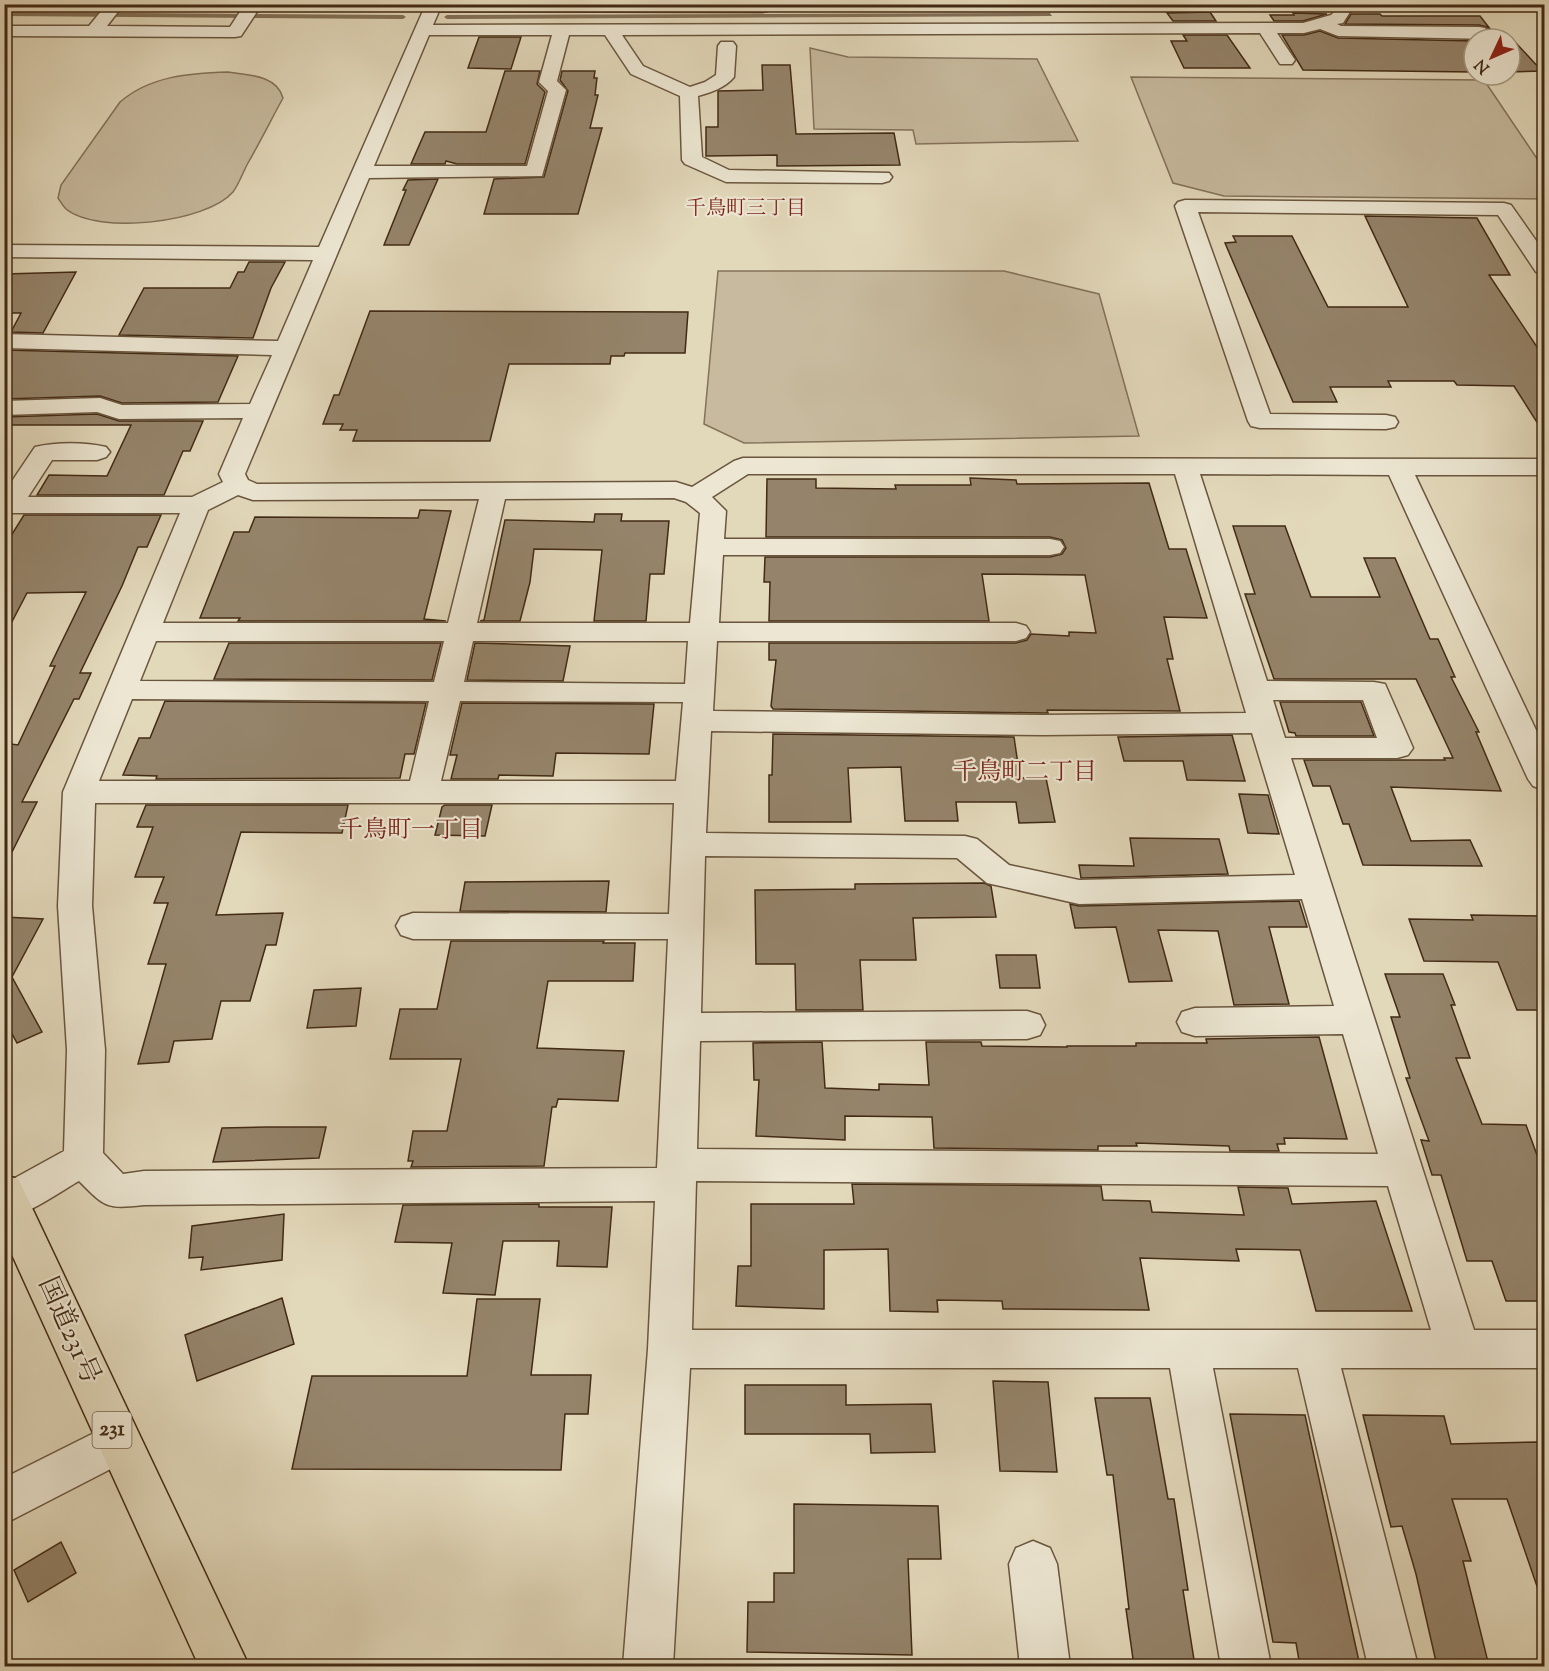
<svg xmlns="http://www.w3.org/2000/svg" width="1549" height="1671" viewBox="0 0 1549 1671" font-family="'Sorts Mill Goudy','Noto Serif JP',serif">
  <rect width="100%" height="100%" fill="#e2d8ba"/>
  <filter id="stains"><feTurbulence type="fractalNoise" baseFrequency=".00333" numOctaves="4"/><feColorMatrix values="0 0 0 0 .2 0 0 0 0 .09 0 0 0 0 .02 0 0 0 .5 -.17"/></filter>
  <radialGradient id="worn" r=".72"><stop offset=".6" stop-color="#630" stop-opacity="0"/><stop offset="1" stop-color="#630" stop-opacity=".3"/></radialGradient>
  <!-- green -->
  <g fill="#c7ba9e" stroke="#84725a" stroke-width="1.5">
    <polygon points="810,48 848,57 1037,59 1078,141 916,144 913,130 814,129"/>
    <path d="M 228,72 C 248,75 277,75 283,98 C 271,120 260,142 248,163 C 243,172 239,184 233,192 C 206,223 98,235 66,209 C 63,206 60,201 58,198 L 61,185 L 120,102 C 150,76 190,73 228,72 Z"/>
    <polygon points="1131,77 1484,80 1544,169 1544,199 1224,196 1173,183"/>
    <polygon points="718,271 1004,271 1099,294 1139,436 744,443 704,424"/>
  </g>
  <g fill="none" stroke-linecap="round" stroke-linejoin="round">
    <!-- stream -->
    <g fill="#826f56" fill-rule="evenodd">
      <polygon points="1080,4 1090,4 1080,8 1077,6"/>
      <polygon points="1136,4 1326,4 1327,5 1324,7"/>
      <polygon points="1496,4 1365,7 1362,5 1363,4"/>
      <polygon points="4,12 403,15 406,17 403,19 4,16"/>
      <polygon points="1050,13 1052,16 447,19 444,17 447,15"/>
    </g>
  </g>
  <!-- building -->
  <g fill="#95846b" stroke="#422a15" stroke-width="1.5">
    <polygon points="1210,12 1216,21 1173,21 1167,13"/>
    <polygon points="1293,13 1327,14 1303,21 1274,21 1270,15 1294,15"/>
    <polygon points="1351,14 1380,14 1382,16 1480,16 1498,39 1495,39 1487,27 1479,25 1345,24"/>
    <polygon points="1320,31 1338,38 1474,41 1474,72 1303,70 1282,35 1304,35"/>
    <polygon points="1183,35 1227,35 1250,68 1184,68 1171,41 1187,41"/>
    <polygon points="479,37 521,37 511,69 468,68"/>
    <polygon points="1510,43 1516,43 1542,71 1510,72"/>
    <polygon points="762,65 790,65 796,134 894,133 900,165 777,166 777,155 706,156 706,127 718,127 718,91 763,90"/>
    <polygon points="505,71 540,71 537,84 545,92 525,164 457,164 446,161 445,164 411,164 425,132 486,132"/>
    <polygon points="562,71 595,71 594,78 597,78 595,95 598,95 590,128 602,128 578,214 484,214 494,179 544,177 568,91 560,80"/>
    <polygon points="438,179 409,245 384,245 406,190 403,190 408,180"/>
    <polygon points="1365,216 1477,218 1510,275 1489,275 1545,359 1545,435 1514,386 1457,385 1454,381 1388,381 1391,387 1330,387 1337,402 1293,402 1225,243 1236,242 1233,236 1292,236 1328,307 1408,307"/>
    <polygon points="249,262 285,262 271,288 253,338 119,335 144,288 230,288 238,272 244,272"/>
    <polygon points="76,272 43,333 11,332 21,313 4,313 4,274"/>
    <polygon points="370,311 688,312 685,353 625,353 624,356 611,356 610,364 509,364 490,441 353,441 357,430 340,430 343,424 323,424 334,395 339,395"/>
    <polygon points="4,350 238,356 218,402 122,403 100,396 4,399"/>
    <polygon points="97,414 119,421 203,421 190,451 183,451 164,495 37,495 49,475 107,476 131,425 4,425 4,417"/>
    <polygon points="970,478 1016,480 1017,484 1149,483 1169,549 1186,549 1207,618 1164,617 1173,659 1167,659 1180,711 1047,710 1048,713 1043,713 773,709 771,706 776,660 769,660 769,643 1016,643 1027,640 1031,634 1069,636 1069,632 1096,633 1085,575 982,574 989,621 769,621 770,582 764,582 765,557 1050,557 1062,554 1066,548 1062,540 1050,537 766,537 767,479 816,479 816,488 896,489 895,485 971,485"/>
    <polygon points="420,510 451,511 424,619 446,621 238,621 240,618 200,618 234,532 249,532 255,517 418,518"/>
    <polygon points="595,514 622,514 621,521 669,521 664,574 650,574 646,621 594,621 602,550 534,549 530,582 520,621 480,621 484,620 505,520 594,522"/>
    <polygon points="24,515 161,515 147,547 138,547 122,586 80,673 91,673 79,699 74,699 22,802 37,802 4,868 4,757 11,744 18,745 55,666 50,666 86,592 27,593 4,637 4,547"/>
    <polygon points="1233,526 1285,526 1311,597 1380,597 1364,558 1395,558 1430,639 1438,639 1455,677 1451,677 1479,732 1476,732 1501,791 1391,787 1411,841 1470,840 1482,866 1363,865 1349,824 1343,824 1330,786 1313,786 1304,760 1445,760 1444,758 1453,758 1416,679 1274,679 1245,594 1255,594"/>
    <polygon points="229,643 441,643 432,680 214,679"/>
    <polygon points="475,643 570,646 563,681 467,680"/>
    <polygon points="165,701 426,703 414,754 405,754 400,778 156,779 157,776 123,775 139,738 150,738"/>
    <polygon points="1280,702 1361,702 1374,736 1296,736 1295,733 1289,732"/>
    <polygon points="462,703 654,704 649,754 556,753 553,776 499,775 498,779 451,779 457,755 450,755"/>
    <polygon points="773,734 1014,737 1020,778 1046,778 1055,822 1019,823 1016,802 956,802 958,821 905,821 901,767 848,768 851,822 769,822 769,775 772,775"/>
    <polygon points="1232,735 1245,781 1187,780 1183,761 1124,761 1118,737"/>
    <polygon points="1239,794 1268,795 1279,834 1248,833"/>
    <polygon points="146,805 348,805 342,833 241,832 216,915 283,913 276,945 266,945 250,1001 221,1001 212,1039 174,1041 169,1062 138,1064 166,964 148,964 168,903 154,903 164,877 135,877 153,827 137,827"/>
    <polygon points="445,805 492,805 485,836 435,835 442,807"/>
    <polygon points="1130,838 1219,839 1228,874 1081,878 1079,865 1134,866"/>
    <polygon points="609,881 606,912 460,911 465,882"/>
    <polygon points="984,883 991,886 996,917 913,918 916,960 860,960 863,1010 796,1010 795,964 756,964 755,890 855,889 855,884"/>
    <polygon points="1299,901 1307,927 1269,927 1289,1004 1234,1005 1218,931 1158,930 1172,981 1129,982 1116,927 1075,928 1070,904 1079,906"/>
    <polygon points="1471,915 1545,916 1545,1010 1517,1010 1498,962 1424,961 1409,919 1473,920"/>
    <polygon points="4,917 43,919 12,977 42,1032 17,1043 4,1019"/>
    <polygon points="451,941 604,941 603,943 635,943 633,981 548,981 537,1048 624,1051 618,1101 558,1099 556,1107 552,1107 544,1166 411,1167 413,1161 408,1161 413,1131 447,1131 461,1059 390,1059 400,1009 437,1009"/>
    <polygon points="996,955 1036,955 1040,988 1000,988"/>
    <polygon points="1385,974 1443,974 1455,1005 1451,1005 1470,1058 1456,1058 1482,1124 1526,1125 1545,1177 1545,1301 1506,1301 1492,1261 1467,1261 1441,1175 1432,1175 1421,1140 1429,1141 1406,1078 1410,1078 1391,1017 1400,1017"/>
    <polygon points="361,988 356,1026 307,1028 314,990"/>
    <polygon points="1319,1037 1347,1139 1284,1138 1285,1144 1277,1144 1279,1151 1230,1151 1229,1146 1136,1143 1137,1146 1098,1146 1098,1150 934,1148 932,1117 845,1116 845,1140 756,1136 759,1080 754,1080 753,1043 822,1042 825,1088 879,1090 879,1084 929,1085 926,1042 981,1042 982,1046 1067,1047 1067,1046 1136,1046 1136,1043 1207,1043 1206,1039"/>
    <polygon points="268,1127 326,1127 319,1158 213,1162 222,1128"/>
    <polygon points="852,1184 1101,1186 1103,1200 1150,1201 1152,1212 1244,1215 1238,1187 1288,1188 1292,1204 1376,1201 1412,1311 1316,1311 1300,1250 1236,1249 1239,1261 1140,1258 1149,1310 1003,1309 1002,1301 937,1300 938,1312 890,1311 888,1249 824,1250 824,1309 736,1306 738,1266 751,1266 751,1204 854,1204"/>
    <polygon points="539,1204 539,1207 612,1207 607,1267 557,1266 559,1241 503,1241 495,1295 443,1293 452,1243 395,1242 403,1205"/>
    <polygon points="284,1214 282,1260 201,1270 203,1257 189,1258 192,1226"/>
    <polygon points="282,1298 294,1344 197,1381 185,1335"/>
    <polygon points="477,1299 540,1299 531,1375 591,1375 588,1414 565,1414 561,1470 292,1469 312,1376 467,1376"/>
    <polygon points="993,1381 1048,1382 1057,1472 1000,1471"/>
    <polygon points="745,1385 846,1385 846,1405 931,1404 935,1452 871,1453 870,1434 745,1434"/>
    <polygon points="1095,1398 1150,1398 1168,1499 1174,1499 1188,1590 1183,1590 1195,1666 1134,1666 1126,1609 1129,1609 1113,1475 1107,1475"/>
    <polygon points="1230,1414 1305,1415 1360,1666 1300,1666 1296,1643 1273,1642"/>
    <polygon points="1363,1415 1444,1416 1451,1444 1540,1442 1545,1456 1545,1594 1540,1595 1507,1499 1452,1499 1471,1561 1463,1561 1489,1666 1437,1666 1416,1574 1402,1526 1391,1527"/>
    <polygon points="794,1504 938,1506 941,1559 908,1559 912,1655 747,1652 748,1602 774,1602 774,1573 794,1573"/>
    <polygon points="61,1542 76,1573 28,1602 14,1570"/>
  </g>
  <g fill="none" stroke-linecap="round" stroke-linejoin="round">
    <defs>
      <g id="minor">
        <polygon points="107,4 124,4 107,26 230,27 245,4 262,4 241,36 235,37 4,36 4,26 89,26"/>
        <path d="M 426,4 L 770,4 L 768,11 L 762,12 L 439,11 L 433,25 L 1303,23 L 1331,15 L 1334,12 L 1330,4 L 1347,4 L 1350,12 L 1343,23 L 1337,24 L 1341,26 L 1479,27 L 1485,28 L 1493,39 L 1338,36 L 1320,29 L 1304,33 L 1277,33 L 1295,60 L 1292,64 L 1280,64 L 1260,33 L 622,35 L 643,66 L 690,87 L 705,82 L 716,75 L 718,46 L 721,42 L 733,42 L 736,46 L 734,77 C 725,88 711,92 698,96 L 702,157 L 729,170 L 889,173 L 892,177 L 889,181 L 882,183 L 726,182 L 685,164 L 682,160 L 680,96 L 631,74 L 605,35 L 569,35 L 557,81 L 566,90 L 542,176 L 369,178 L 245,474 L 248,480 L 257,484 L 676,482 L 692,487 L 734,461 L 743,458 L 1544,459 L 1544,475 L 1415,475 L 1544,747 L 1544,790 L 1533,786 L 1528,779 L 1389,475 L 1200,474 L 1267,681 L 1374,682 L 1385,684 L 1413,748 L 1408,755 L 1397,758 L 1291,758 L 1474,1330 L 1544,1330 L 1544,1368 L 1341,1368 L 1418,1666 L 1368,1666 L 1298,1368 L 1213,1368 L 1271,1666 L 1221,1666 L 1170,1368 L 690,1368 L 673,1666 L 623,1666 L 648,1349 L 655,1201 L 144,1205 C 106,1209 106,1208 79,1181 C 64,1189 20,1221 4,1216 L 4,1184 L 64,1151 L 67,1050 L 58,906 L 63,792 L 180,513 L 4,513 L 4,493 L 35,447 C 56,442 85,442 106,447 L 110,452 L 106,457 L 97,460 L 52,460 L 28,497 L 192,497 L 223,482 L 219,474 L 243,418 L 119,419 L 97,412 L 4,415 L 4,401 L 100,398 L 122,405 L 250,404 L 272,355 L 4,348 L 4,334 L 278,341 L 313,260 L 4,257 L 4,245 L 319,247 ZM 429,35 L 552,35 L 539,82 L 548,91 L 527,166 L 374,166 ZM 748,474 L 1175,474 L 1246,713 L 1043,715 L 713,711 L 717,641 L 1016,641 L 1026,638 L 1030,632 L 1026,626 L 1016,623 L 719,623 L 723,555 L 1050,555 L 1060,553 L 1064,547 L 1060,541 L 1050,539 L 724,539 L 726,511 L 712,497 ZM 238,495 L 253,500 L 479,499 L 448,623 L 163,623 L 208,510 ZM 674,498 L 686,502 L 700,513 L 690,623 L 477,623 L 505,499 ZM 156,641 L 444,641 L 434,682 L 140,681 ZM 473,641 L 688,641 L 685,684 L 464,682 ZM 132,699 L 429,701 L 410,781 L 99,781 ZM 1273,700 L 1363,700 L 1377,738 L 1285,738 ZM 460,701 L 683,702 L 676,781 L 441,781 ZM 711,731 L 1043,735 L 1252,733 L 1295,875 L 1079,880 L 1009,865 L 977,839 L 965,836 L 706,833 ZM 95,803 L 674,803 L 669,914 L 413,913 L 401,917 L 396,926 L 401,935 L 413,939 L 668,939 L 657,1168 L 144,1171 L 123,1174 L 103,1153 L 105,1050 L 92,906 ZM 705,856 L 957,858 L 987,883 L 1079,904 L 1302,899 L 1334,1006 L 1195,1008 L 1182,1012 L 1177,1022 L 1182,1032 L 1195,1036 L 1343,1034 L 1378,1154 L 697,1149 L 700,1041 L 1027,1039 L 1040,1035 L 1045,1025 L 1040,1015 L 1027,1011 L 701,1013 ZM 696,1181 L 1388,1186 L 1431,1330 L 692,1330 Z"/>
        <polygon points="1185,200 1504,203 1511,205 1544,252 1544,273 1536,272 1498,215 1198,212 1270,414 1386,415 1395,417 1398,422 1395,427 1386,429 1260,428 1251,426 1248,421 1175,206 1178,202"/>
        <polygon points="118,1421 134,1427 141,1442 134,1457 4,1524 4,1478"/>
        <polygon points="1033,1541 1050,1548 1057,1564 1070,1666 1020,1666 1009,1564 1016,1548"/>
      </g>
      <polygon id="highway" points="4,1175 18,1179 24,1191 249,1666 199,1666 4,1237"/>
    </defs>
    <!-- minor casing -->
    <use href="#minor" stroke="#6a563e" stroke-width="3"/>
    <!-- highway casing -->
    <use href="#highway" stroke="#422a15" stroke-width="3"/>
    <!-- minor -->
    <use href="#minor" fill="#ece6d2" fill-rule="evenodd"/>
    <!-- highway -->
    <use href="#highway" fill="#e2d8ba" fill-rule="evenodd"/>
  </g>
  <g text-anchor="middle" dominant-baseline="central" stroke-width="4.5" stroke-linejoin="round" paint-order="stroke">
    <!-- far-neighbourhood labels -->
    <g font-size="20" fill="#7a1f14" stroke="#ece6d2">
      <text x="746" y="209">千鳥町三丁目</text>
    </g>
    <!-- shield labels -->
    <rect fill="#ece6d2" stroke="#75624e" stroke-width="1.5" x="92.5" y="1412" width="39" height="36" rx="4.5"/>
    <g font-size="21" font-weight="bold" fill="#422a15">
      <text x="112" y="1430">231</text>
    </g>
    <!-- neighbourhood labels -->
    <g font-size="24" fill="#7a1f14" stroke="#ece6d2">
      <text x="1025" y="773">千鳥町二丁目</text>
      <text x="411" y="831">千鳥町一丁目</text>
    </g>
    <!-- near-street labels -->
    <g font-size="27" fill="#422a15" stroke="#ece6d2">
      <text transform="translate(68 1331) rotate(66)">国道231号</text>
    </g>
  </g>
  <!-- margin -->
  <rect width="1549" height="1671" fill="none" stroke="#e2d8ba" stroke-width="24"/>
  <rect x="6" y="6" width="1537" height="1659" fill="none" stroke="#422a15" stroke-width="3"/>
  <rect x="12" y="12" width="1525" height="1647" fill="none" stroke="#422a15" stroke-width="1.5"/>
  <!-- north arrow -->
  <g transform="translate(1492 57) rotate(226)"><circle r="28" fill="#ece6d2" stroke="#a89b86" stroke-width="1.5"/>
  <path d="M0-4.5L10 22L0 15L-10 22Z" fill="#8f2418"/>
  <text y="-9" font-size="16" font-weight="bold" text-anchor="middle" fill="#422a15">N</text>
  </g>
  <rect width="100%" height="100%" filter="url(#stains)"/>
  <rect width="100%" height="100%" fill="url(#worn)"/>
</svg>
